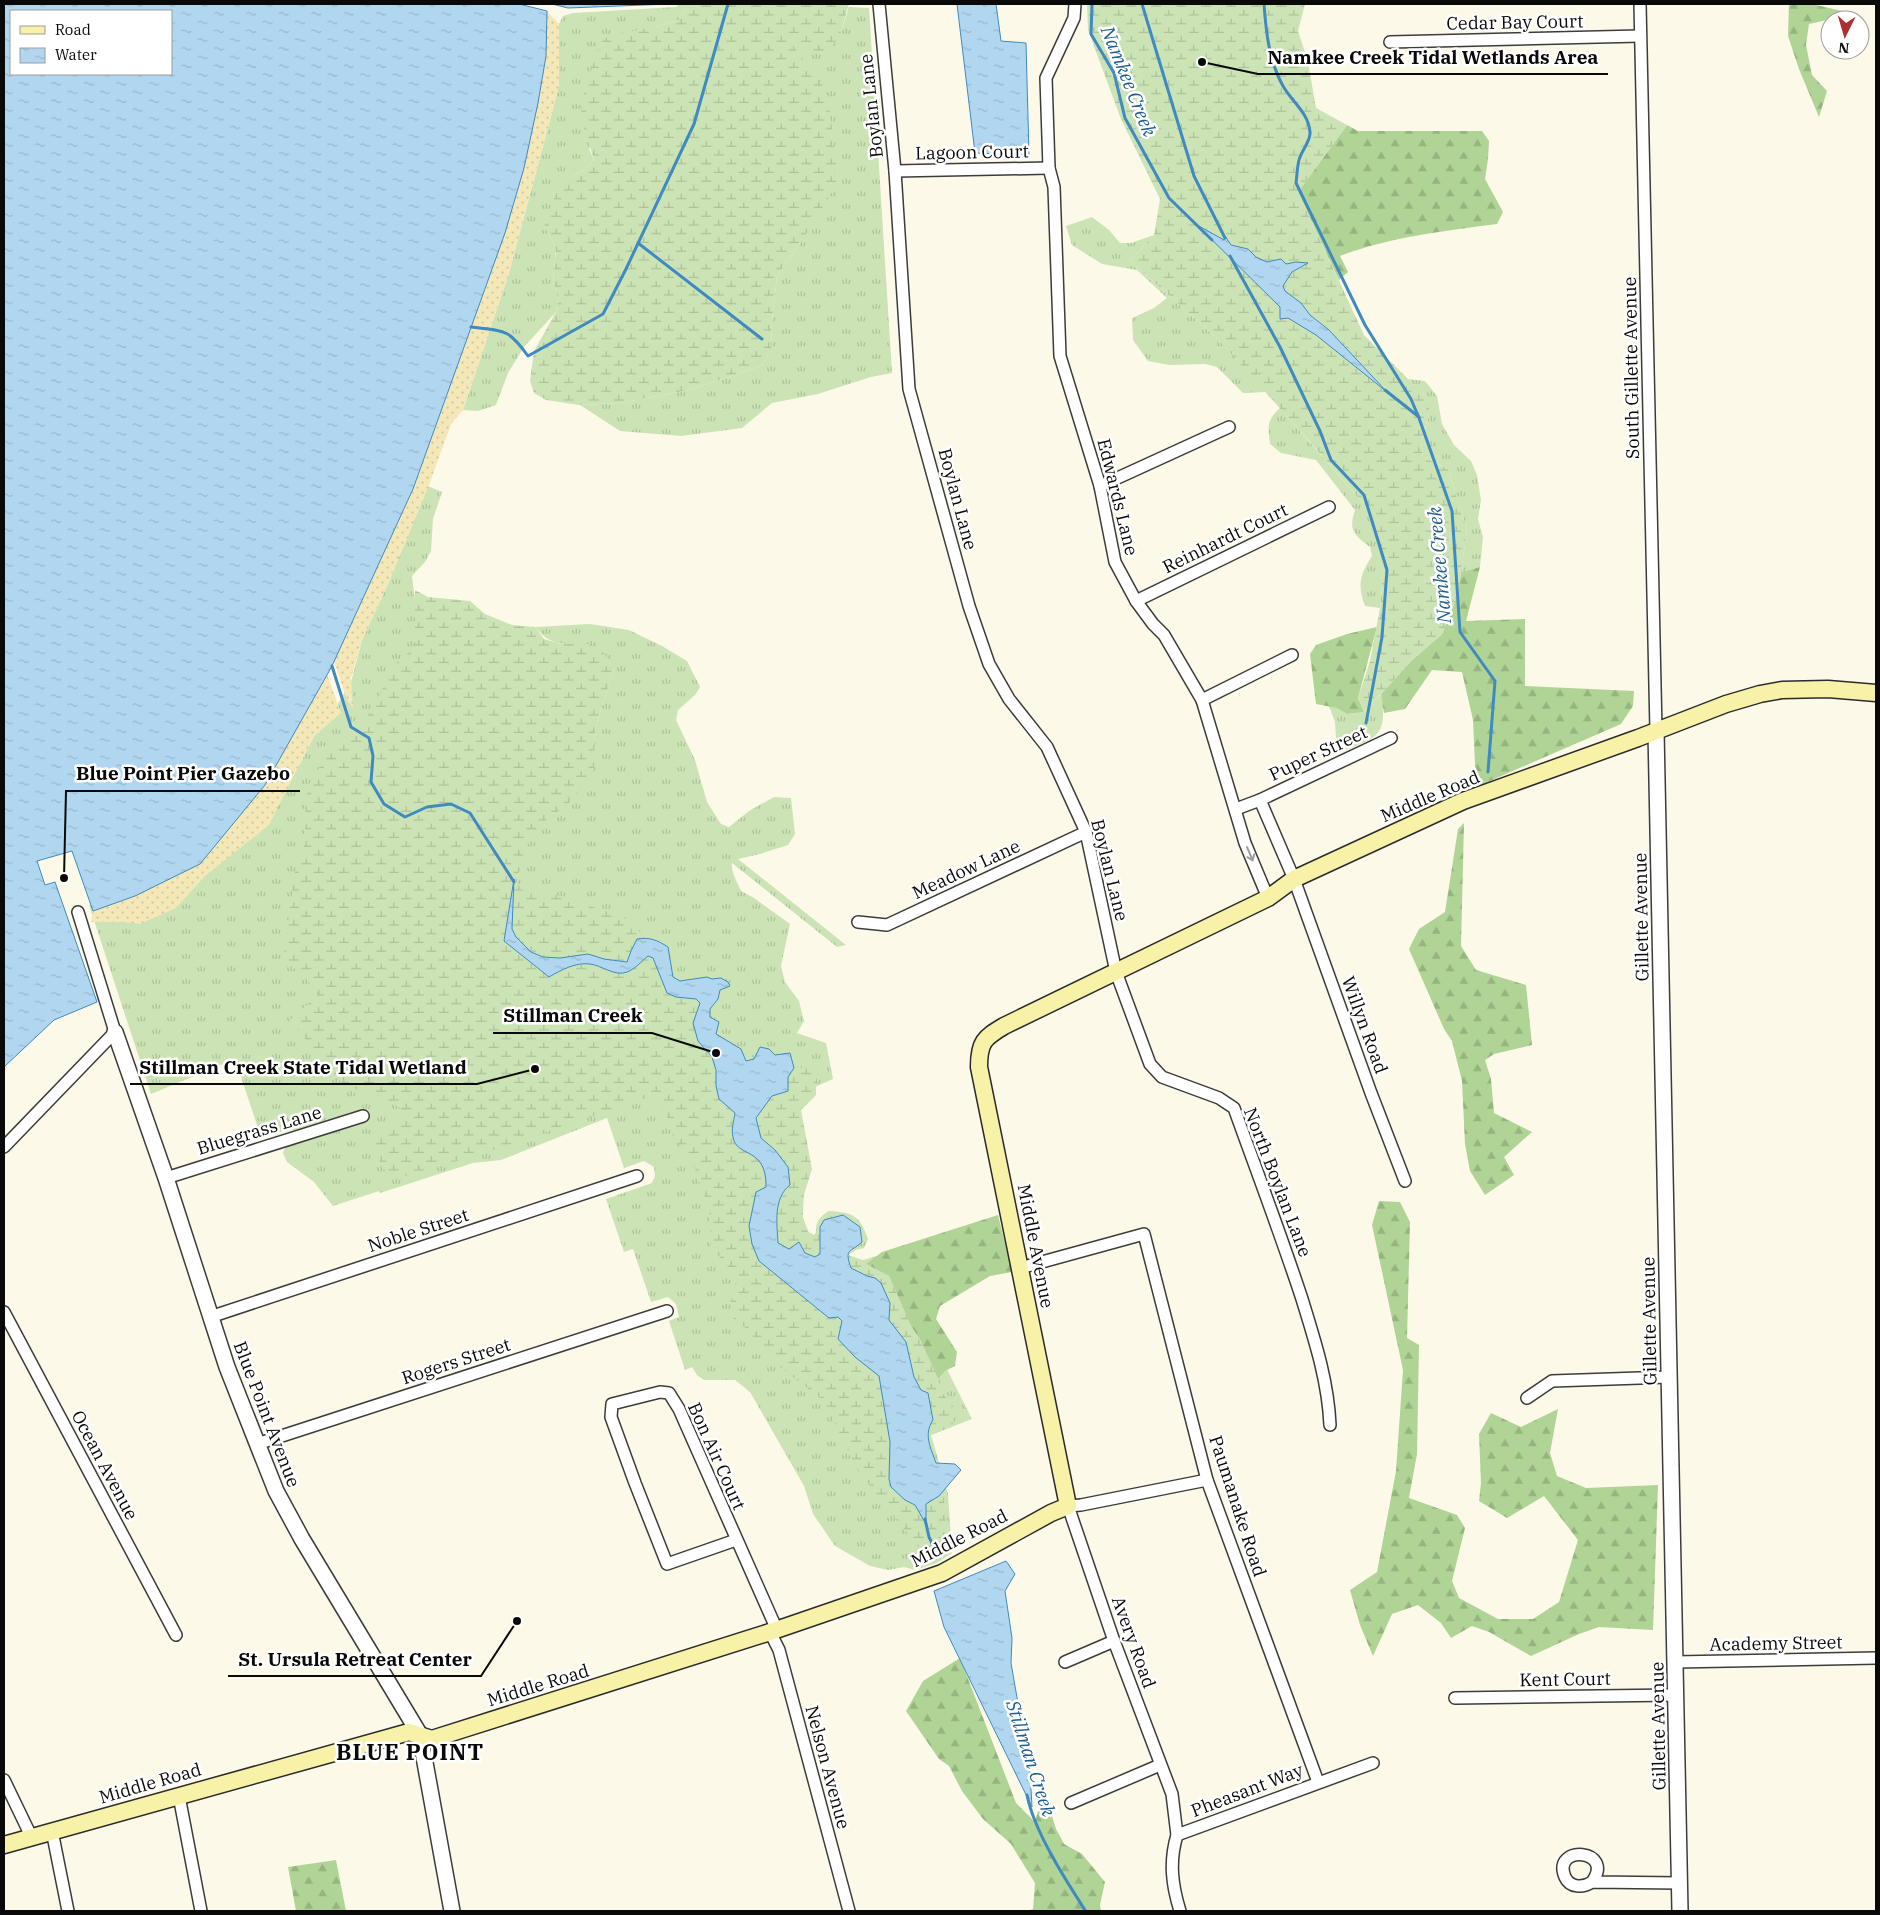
<svg xmlns="http://www.w3.org/2000/svg" width="1880" height="1915" viewBox="0 0 1880 1915" font-family="'IBM Plex Serif',serif">
  <defs>
    <pattern id="grass-tufts" width="24" height="20" patternUnits="userSpaceOnUse" patternTransform="scale(1.25)"><rect width="24" height="20" fill="#cce3b5"/><path d="M3 7l-1-3M5 7V3M7 7l1-3M15 17l-1-3M17 17v-4M19 17l1-3" fill="none" stroke="#aec19a"/></pattern>
    <pattern id="forest-firs" width="22" height="20" patternUnits="userSpaceOnUse" patternTransform="scale(1.25)"><rect width="22" height="20" fill="#b0d396"/><path d="M5 1l3.5 6h-7zM16 11l3.5 6h-7z" fill="#96b480"/></pattern>
    <pattern id="wetland-marsh" width="20" height="14" patternUnits="userSpaceOnUse" patternTransform="scale(1.25)"><rect width="20" height="14" fill="#cce3b5"/><path d="M1 5h8M5 5V1M11 12h8M15 12V8" fill="none" stroke="#aec19a"/></pattern>
    <pattern id="sand-dots" width="8" height="8" patternUnits="userSpaceOnUse" patternTransform="scale(1.25)"><rect width="8" height="8" fill="#f5e8b8"/><path d="M2 2h.1M6 6h.1" fill="none" stroke="#d1c69d" stroke-width="1.8" stroke-linecap="round"/></pattern>
    <pattern id="water-ripples" width="26" height="14" patternUnits="userSpaceOnUse" patternTransform="scale(1.25)"><rect width="26" height="14" fill="#b1d7f0"/><path d="M2 4q2-2 4 0t4 0M15 11q2-2 4 0t4 0" fill="none" stroke="#97b7cc"/></pattern>
  </defs>
  <rect width="100%" height="100%" fill="#fdf9e8"/>
  <!-- grass -->
  <g fill="url(#grass-tufts)">
    <polygon points="679,4 690,4 678,21 654,27 589,149 594,160 583,171 565,180 544,226 556,247 553,283 559,296 556,312 524,347 508,373 496,405 478,411 463,410 509,273 559,86 559,24 563,16 573,13 676,7"/>
    <polygon points="849,7 869,8 892,373 871,377 818,394 772,403 742,428 681,436 620,431 580,405 620,403 689,390 761,366 771,349 772,320 777,276 799,245 838,175 832,138 790,42 841,32"/>
    <polygon points="1092,217 1109,230 1120,243 1131,243 1154,235 1130,261 1217,338 1266,392 1243,393 1217,367 1205,364 1169,365 1148,361 1133,340 1132,318 1154,308 1167,298 1137,270 1102,264 1072,245 1066,226"/>
    <polygon points="1408,379 1425,381 1437,396 1442,424 1454,445 1471,461 1477,475 1481,500 1478,519 1483,537 1480,567 1461,572 1467,530 1448,469 1423,457 1421,442 1429,415 1429,401"/>
    <path d="M 1280,408 L 1368,509 L 1384,560 L 1380,608 L 1365,606 C 1357,584 1360,575 1372,556 L 1370,547 C 1354,535 1348,530 1355,510 L 1316,460 L 1281,453 L 1270,444 C 1268,426 1266,421 1280,408 Z"/>
    <path d="M 428,486 L 442,492 L 433,519 L 431,551 L 425,562 L 412,576 L 415,600 L 594,743 L 595,729 L 614,669 L 588,644 C 564,644 551,647 535,627 L 590,624 L 629,630 L 662,646 L 687,661 L 700,687 L 695,695 L 678,710 L 676,720 L 695,760 L 707,802 L 721,824 L 729,827 L 749,811 L 774,797 L 791,798 L 795,834 L 788,845 L 760,854 L 738,859 L 846,945 L 837,947 L 732,863 C 731,873 737,881 741,891 L 754,898 L 790,924 L 781,966 L 785,982 L 799,1001 L 804,1021 L 797,1033 L 826,1043 L 833,1079 L 795,1096 L 799,1208 L 813,1243 L 819,1244 C 815,1227 813,1222 828,1211 C 852,1212 860,1215 868,1239 L 864,1248 L 856,1250 L 848,1255 L 863,1260 L 877,1256 L 920,1316 L 972,1419 L 931,1435 L 948,1494 L 952,1553 L 937,1563 L 915,1570 L 904,1567 L 888,1570 L 870,1566 L 835,1546 L 813,1514 L 804,1486 L 750,1392 L 735,1380 L 704,1380 L 697,1375 L 692,1367 L 685,1370 L 669,1321 L 679,1317 L 676,1304 L 668,1297 L 651,1302 L 633,1249 L 624,1252 L 606,1199 L 652,1183 L 655,1176 L 654,1167 L 644,1161 L 624,1168 L 607,1118 L 501,1160 L 473,1163 L 380,1193 L 379,1191 L 333,1206 L 314,1182 L 287,1162 L 283,1153 L 286,1146 L 298,1142 L 294,1130 L 260,1134 L 235,1059 L 151,1094 L 89,905 L 131,898 L 300,764 L 314,736 L 324,727 L 351,682 L 362,640 L 388,584 Z"/>
    <path d="M 1381,694 C 1389,740 1374,737 1337,754 L 1335,722 L 1329,706 L 1337,708 L 1347,714 L 1364,712 Z"/>
  </g>
  <!-- forest -->
  <g fill="url(#forest-firs)">
    <polygon points="1789,4 1812,4 1855,14 1809,24 1806,45 1812,75 1827,91 1819,117 1799,69 1788,36"/>
    <path d="M 1347,125 L 1358,131 L 1482,131 L 1489,141 L 1488,159 L 1485,179 L 1503,212 L 1497,224 C 1444,231 1390,237 1340,256 L 1348,272 L 1339,280 L 1298,192 Z"/>
    <polygon points="1480,567 1466,621 1525,619 1525,686 1634,691 1633,706 1621,724 1476,787 1473,720 1462,672 1432,670 1405,709 1384,713 1381,694 1411,661 1442,634 1458,594 1461,572"/>
    <polygon points="1377,627 1358,698 1364,712 1347,714 1337,708 1316,704 1310,654 1316,645 1347,634"/>
    <polygon points="1464,823 1461,946 1476,970 1526,985 1532,1045 1494,1054 1485,1060 1491,1079 1494,1113 1532,1132 1504,1157 1514,1175 1485,1195 1470,1171 1465,1144 1462,1081 1452,1041 1444,1029 1409,949 1419,929 1445,912 1458,829"/>
    <polygon points="1379,1201 1400,1202 1410,1222 1407,1338 1419,1345 1417,1454 1409,1498 1457,1515 1465,1528 1452,1581 1459,1598 1498,1619 1533,1619 1559,1602 1578,1540 1544,1496 1507,1518 1479,1501 1481,1483 1479,1434 1491,1413 1521,1427 1558,1409 1550,1453 1557,1476 1586,1488 1658,1485 1653,1630 1599,1627 1579,1634 1531,1656 1489,1632 1472,1626 1451,1638 1441,1623 1418,1605 1392,1614 1373,1656 1360,1625 1350,1590 1377,1572 1396,1471 1403,1370 1372,1225"/>
    <polygon points="998,1215 1012,1272 990,1276 940,1306 936,1319 957,1352 955,1366 945,1371 938,1379 921,1341 911,1326 889,1276 866,1264 882,1252"/>
    <polygon points="960,1658 1016,1803 1035,1822 1044,1790 1056,1829 1064,1844 1082,1854 1105,1882 1100,1905 1101,1911 1027,1911 1033,1909 1035,1883 1011,1844 983,1819 962,1791 949,1766 939,1759 906,1711 923,1681"/>
    <polygon points="336,1860 346,1911 296,1911 288,1867"/>
  </g>
  <!-- wetland -->
  <g fill="url(#wetland-marsh)">
    <polygon points="690,4 849,4 841,32 831,48 813,54 791,43 827,91 838,175 833,191 799,245 777,276 772,320 771,350 761,366 689,390 620,403 579,405 546,400 534,393 530,381 534,351 556,312 559,296 553,283 556,247 544,226 559,185 565,180 583,171 594,160 583,126 581,102 600,43 610,35 654,27 678,21"/>
    <polygon points="1087,4 1305,4 1298,31 1308,62 1316,108 1347,125 1298,192 1364,335 1429,400 1429,415 1421,442 1423,457 1448,469 1467,530 1458,594 1442,634 1413,659 1364,712 1358,698 1370,661 1380,608 1384,560 1368,509 1303,434 1217,338 1130,261 1154,235 1160,199 1121,119 1088,30"/>
    <path d="M 415,590 L 428,597 L 470,601 L 485,614 L 512,625 L 535,627 L 544,639 L 561,644 L 588,644 L 604,653 L 614,669 L 595,729 L 594,769 L 582,788 L 566,806 L 546,820 L 524,849 L 521,869 L 514,879 L 522,890 L 548,892 L 623,917 L 646,937 L 637,940 L 631,951 L 627,962 L 604,959 L 588,954 L 560,958 L 543,957 L 531,952 L 516,937 L 504,941 L 549,977 L 566,967 L 589,963 L 615,972 L 635,967 L 648,956 L 653,957 L 667,993 L 677,997 L 696,999 L 700,1003 L 698,1041 L 712,1057 L 716,1070 L 716,1086 L 719,1099 L 735,1113 C 734,1120 732,1129 733,1136 C 734,1156 774,1152 766,1187 C 763,1200 754,1214 749,1226 L 842,1321 L 855,1357 L 879,1376 L 890,1442 L 889,1479 L 926,1504 L 939,1496 L 945,1490 L 944,1504 L 949,1550 L 926,1554 L 892,1515 L 856,1467 L 824,1401 L 775,1363 L 747,1329 L 733,1318 L 731,1301 L 737,1277 L 711,1247 L 709,1207 L 702,1190 L 694,1166 L 684,1148 L 674,1141 L 669,1121 L 662,1106 L 655,1098 L 638,1099 L 606,1112 L 484,1153 L 394,1179 L 381,1166 L 374,1137 L 399,1121 L 400,1108 L 380,1096 L 344,1086 L 290,1020 L 319,994 L 303,975 L 283,960 L 295,872 L 304,845 L 306,814 L 305,804 L 309,784 L 325,758 L 340,740 L 363,723 L 379,698 L 388,672 L 399,660 L 415,648 Z"/>
    <polygon points="812,1067 816,1071 816,1095 801,1110 812,1169 804,1195 802,1228 814,1235 820,1227 820,1255 815,1257 793,1247 789,1249 778,1243 777,1211 784,1189 775,1150 761,1138 756,1118 772,1096 779,1095 789,1084 788,1077 794,1068"/>
    <polygon points="847,1257 866,1264 889,1276 911,1326 921,1341 938,1379 941,1391 956,1410 952,1427 927,1436 929,1426 921,1390 914,1377 906,1342 889,1320 890,1303 875,1278 867,1277 851,1268"/>
  </g>
  <!-- sand -->
  <g fill="url(#sand-dots)">
    <polygon points="547,11 559,24 559,86 509,273 463,410 451,424 428,488 388,584 362,640 351,678 353,708 347,700 334,661 413,489 505,233 545,58"/>
    <polygon points="327,674 341,713 314,736 269,825 205,876 176,908 140,924 123,922 91,922 93,911 135,896 200,864 265,785"/>
  </g>
  <!-- water -->
  <g fill="url(#water-ripples)" stroke="#3f8ac0" fill-rule="evenodd">
    <path d="M 4,4 L 519,4 L 547,11 L 546,56 L 538,103 L 524,168 L 505,233 L 413,489 L 332,666 L 265,785 L 200,864 L 135,896 L 93,911 L 72,851 L 37,861 L 45,885 L 55,882 L 97,1002 L 54,1020 L 4,1067 ZM 11,11 L 171,11 L 171,74 L 11,74 Z"/>
    <polygon points="552,4 669,4 568,8"/>
    <polygon points="957,4 996,4 1001,41 1026,43 1029,155 975,153"/>
    <polygon points="1197,225 1224,240 1225,236 1231,245 1248,249 1256,257 1267,262 1281,259 1286,264 1296,262 1308,263 1292,272 1283,286 1285,291 1301,303 1310,315 1329,330 1387,392 1316,335 1288,318 1280,319 1280,307"/>
    <path d="M 514,879 L 512,929 L 516,937 L 531,952 L 543,957 L 560,958 L 588,954 L 604,959 L 627,962 L 631,951 L 637,939 C 650,937 657,940 668,947 L 673,977 L 680,981 L 707,977 L 712,979 L 721,978 L 728,982 L 730,986 L 720,990 L 718,999 L 710,1009 L 710,1017 L 719,1022 L 716,1034 L 741,1049 L 746,1061 L 754,1059 L 760,1047 L 769,1049 L 775,1055 L 790,1053 L 794,1068 L 788,1077 L 788,1091 L 772,1096 L 756,1118 L 761,1138 L 775,1150 L 788,1167 L 790,1185 C 773,1198 777,1224 778,1243 L 789,1249 L 799,1242 L 805,1253 L 815,1257 L 820,1254 L 820,1227 L 824,1220 L 843,1215 L 860,1227 L 862,1242 C 850,1253 844,1248 851,1268 L 867,1276 L 875,1278 L 881,1283 L 890,1303 L 889,1320 L 906,1342 L 914,1377 L 921,1390 L 928,1393 L 933,1420 C 923,1435 931,1448 936,1463 L 955,1464 L 961,1470 L 939,1496 L 926,1504 L 926,1524 L 915,1505 L 905,1500 L 891,1487 L 889,1479 L 890,1442 L 879,1376 L 855,1357 L 838,1339 L 842,1321 L 838,1317 L 829,1318 L 759,1261 L 752,1244 L 749,1226 L 756,1192 L 766,1187 C 767,1146 736,1158 733,1137 C 731,1130 734,1120 735,1113 L 719,1099 L 716,1086 L 716,1070 L 712,1057 L 698,1041 L 693,1023 L 700,1003 L 696,999 L 676,997 L 667,993 L 653,958 L 648,956 C 642,961 635,969 627,972 C 615,977 601,965 590,964 C 576,962 561,970 549,977 L 504,941 Z"/>
    <polygon points="1006,1561 1015,1574 1005,1591 1012,1638 1011,1663 1030,1772 1032,1807 944,1627 934,1591"/>
  </g>
  <g fill="none" stroke-linecap="round" stroke-linejoin="round">
    <!-- stream -->
    <g stroke="#3f8ac0" stroke-width="3">
      <polyline points="1092,4 1091,34 1114,73 1125,118 1169,198 1212,240"/>
      <polyline points="1142,4 1194,176 1225,238"/>
      <path d="M 1264,4 C 1266,32 1269,61 1283,86 C 1292,102 1308,112 1310,132 C 1311,141 1301,151 1299,160 C 1297,168 1297,176 1296,183 L 1365,325 L 1411,399 L 1419,418 L 1452,511 L 1460,632 L 1495,681 L 1488,772"/>
      <polyline points="638,243 762,339"/>
      <polyline points="1230,256 1280,347 1320,431 1331,460 1364,495 1387,570 1382,637 1366,723"/>
      <path d="M 471,327 C 504,331 508,328 528,356 L 603,314 L 626,269 L 694,124 L 728,4"/>
      <polyline points="1385,390 1419,417"/>
      <polyline points="332,666 351,727 369,738 373,756 371,782 384,804 405,817 427,807 451,804 470,813 514,882"/>
      <polyline points="925,1519 929,1537 936,1551"/>
      <path d="M 1027,1795 C 1034,1831 1065,1879 1085,1910"/>
    </g>
    <defs>
      <g id="minor">
        <path d="M 879,4 L 895,171 L 909,389 L 969,606 L 989,664 L 1009,699 L 1047,747 L 1086,832 L 1116,972 L 1150,1064 L 1162,1077 L 1219,1098 L 1234,1108 C 1257,1172 1281,1235 1302,1299 C 1315,1341 1328,1381 1330,1425"/>
        <polyline points="1075,4 1074,18 1046,78 1049,168 1054,187 1060,356 1100,486 1115,562 1136,601 1153,624 1164,635 1202,700 1245,843 1268,898"/>
        <polyline points="1640,4 1656,731"/>
        <polyline points="1390,42 1640,36"/>
        <polyline points="895,171 1049,168"/>
        <polyline points="1100,486 1229,427"/>
        <polyline points="1136,601 1329,507"/>
        <polyline points="1202,700 1292,655"/>
        <polyline points="1260,800 1294,879 1371,1093 1405,1181"/>
        <polyline points="1236,809 1260,800 1391,738"/>
        <polyline points="858,922 887,925 1086,832"/>
        <polyline points="4,1147 115,1032 78,912"/>
        <polyline points="166,1178 363,1116"/>
        <polyline points="1020,1268 1144,1234 1207,1480 1318,1782"/>
        <polyline points="4,1312 176,1635"/>
        <polyline points="210,1317 637,1176"/>
        <polyline points="1527,1398 1552,1381 1669,1377"/>
        <polyline points="257,1444 667,1311"/>
        <polyline points="1207,1480 1081,1505 1068,1506 1114,1641 1172,1794 1177,1835 1373,1763"/>
        <polyline points="736,1540 667,1564 635,1483 611,1417 612,1404 660,1392 669,1393 679,1409 777,1630"/>
        <polyline points="770,1632 779,1650 849,1911"/>
        <polyline points="1065,1662 1114,1641"/>
        <polyline points="1676,1662 1876,1658"/>
        <polyline points="1455,1698 1675,1695"/>
        <polyline points="4,1780 31,1836"/>
        <polyline points="179,1796 201,1911"/>
        <polyline points="1071,1803 1160,1765"/>
        <polyline points="52,1831 68,1911"/>
        <path d="M 1177,1835 C 1169,1862 1172,1885 1180,1911"/>
        <path d="M 1592,1882 C 1616,1849 1551,1844 1565,1877 C 1570,1888 1583,1888 1592,1882 L 1680,1883"/>
      </g>
      <g id="tertiary">
        <polyline points="1656,731 1680,1911"/>
        <polyline points="115,1032 166,1178 227,1367 276,1491 302,1539 420,1735 452,1911"/>
      </g>
      <path id="secondary" d="M 4,1845 L 409,1732 L 432,1739 L 770,1632 L 942,1573 L 1051,1513 L 1068,1506 L 979,1067 C 979,1042 984,1038 1004,1026 L 1268,898 L 1294,879 L 1463,801 L 1638,738 L 1726,704 L 1760,694 L 1782,690 L 1828,689 L 1876,693"/>
    </defs>
    <!-- minor casing -->
    <use href="#minor" stroke="#3c3c3c" stroke-width="14"/>
    <!-- tertiary casing -->
    <use href="#tertiary" stroke="#3c3c3c" stroke-width="18"/>
    <!-- secondary casing -->
    <use href="#secondary" stroke="#2b2b2b" stroke-width="19"/>
    <!-- minor -->
    <use href="#minor" stroke="#fff" stroke-width="11"/>
    <!-- tertiary -->
    <use href="#tertiary" stroke="#fff" stroke-width="15"/>
    <!-- secondary -->
    <use href="#secondary" stroke="#f8f1a8" stroke-width="16"/>
  </g>
  <!-- one-way arrows -->
  <defs><path id="oneway-shaft" d="M-6 0H5M1.5-3L5.5 0L1.5 3" fill="none" stroke-width="1.6" stroke-linecap="round" stroke-linejoin="round" transform="scale(1.25)"/></defs>
  <use stroke="#9d9d9d" href="#oneway-shaft" transform="translate(1250 854) rotate(67)"/>
  <g text-anchor="middle" dominant-baseline="central" stroke-width="5" stroke-linejoin="round" paint-order="stroke">
    <!-- street labels -->
    <g font-size="18" fill="#090909" stroke="#fff">
      <text transform="translate(1515 22) rotate(-1)">Cedar Bay Court</text>
      <text transform="translate(871 106) rotate(-96)">Boylan Lane</text>
      <text transform="translate(972 152) rotate(-1)">Lagoon Court</text>
      <text transform="translate(1631 368) rotate(-91)">South Gillette Avenue</text>
      <text transform="translate(1118 497) rotate(76)">Edwards Lane</text>
      <text transform="translate(958 499) rotate(75)">Boylan Lane</text>
      <text transform="translate(1225 538) rotate(-26)">Reinhardt Court</text>
      <text transform="translate(1318 753) rotate(-25)">Puper Street</text>
      <text transform="translate(1430 796) rotate(-23)">Middle Road</text>
      <text transform="translate(966 869) rotate(-25)">Meadow Lane</text>
      <text transform="translate(1110 870) rotate(76)">Boylan Lane</text>
      <text transform="translate(1641 917) rotate(-91)">Gillette Avenue</text>
      <text transform="translate(1365 1025) rotate(70)">Willyn Road</text>
      <text transform="translate(259 1130) rotate(-17)">Bluegrass Lane</text>
      <text transform="translate(1278 1182) rotate(69)">North Boylan Lane</text>
      <text transform="translate(418 1230) rotate(-18)">Noble Street</text>
      <text transform="translate(1036 1246) rotate(79)">Middle Avenue</text>
      <text transform="translate(1649 1321) rotate(-91)">Gillette Avenue</text>
      <text transform="translate(456 1361) rotate(-18)">Rogers Street</text>
      <text transform="translate(267 1414) rotate(69)">Blue Point Avenue</text>
      <text transform="translate(717 1456) rotate(66)">Bon Air Court</text>
      <text transform="translate(105 1465) rotate(62)">Ocean Avenue</text>
      <text transform="translate(1238 1506) rotate(72)">Paumanake Road</text>
      <text transform="translate(959 1538) rotate(-27)">Middle Road</text>
      <text transform="translate(1134 1642) rotate(70)">Avery Road</text>
      <text transform="translate(1776 1643) rotate(-1)">Academy Street</text>
      <text transform="translate(1565 1679) rotate(-1)">Kent Court</text>
      <text transform="translate(538 1685) rotate(-17)">Middle Road</text>
      <text transform="translate(1658 1726) rotate(-91)">Gillette Avenue</text>
      <text transform="translate(828 1767) rotate(75)">Nelson Avenue</text>
      <text transform="translate(150 1783) rotate(-16)">Middle Road</text>
      <text transform="translate(1247 1790) rotate(-21)">Pheasant Way</text>
    </g>
    <!-- water labels -->
    <g font-size="19" font-style="italic" fill="#1f5c8e" stroke="#fff">
      <text transform="translate(1129 81) rotate(68)">Namkee Creek</text>
      <text transform="translate(1439 565) rotate(-95)">Namkee Creek</text>
      <text transform="translate(1031 1758) rotate(72)">Stillman Creek</text>
    </g>
    <!-- district labels -->
    <g font-size="22" font-weight="bold" letter-spacing="1" fill="#090909" stroke="#fff">
      <text x="410" y="1751">BLUE POINT</text>
    </g>
  </g>
  <!-- callouts -->
  <path fill="none" stroke="#090909" stroke-width="2" d="M1202 62L1258 74H1608M64 878L66 791H300M716 1053L652 1033H493M535 1069L477 1084H130M517 1621L481 1676H228"/>
  <g fill="#090909" stroke="#fff" stroke-width="2">
    <circle cx="1202" cy="62" r="5"/>
    <circle cx="64" cy="878" r="5"/>
    <circle cx="716" cy="1053" r="5"/>
    <circle cx="535" cy="1069" r="5"/>
    <circle cx="517" cy="1621" r="5"/>
  </g>
  <g font-size="19" text-anchor="middle" font-weight="bold" fill="#090909" stroke="#fff" stroke-width="5" stroke-linejoin="round" paint-order="stroke">
    <text x="1433" y="64">Namkee Creek Tidal Wetlands Area</text>
    <text x="183" y="780">Blue Point Pier Gazebo</text>
    <text x="573" y="1022">Stillman Creek</text>
    <text x="303" y="1074">Stillman Creek State Tidal Wetland</text>
    <text x="355" y="1666">St. Ursula Retreat Center</text>
  </g>
  <!-- border -->
  <rect width="1880" height="1915" fill="none" stroke="#090909" stroke-width="10"/>
  <!-- legend -->
  <rect x="10" y="10" width="162" height="65" fill="#ffffff" stroke="#9d9d9d"/>
  <rect x="20" y="26" width="25" height="8" fill="#f8f1a8" stroke="#9d9d9d"/>
  <text x="55" y="35" font-size="15" fill="#090909">Road</text>
  <rect x="20" y="48" width="25" height="15" fill="url(#water-ripples)" stroke="#9d9d9d"/>
  <text x="55" y="60" font-size="15" fill="#090909">Water</text>
  <!-- north arrow -->
  <g transform="translate(1845 35) rotate(185)"><circle r="24" fill="#ffffff" stroke="#9d9d9d"/>
  <path d="M0-4L9 19L0 12L-9 19Z" fill="#ac2f32"/>
  <text y="-8" font-size="14" font-weight="bold" text-anchor="middle" fill="#090909">N</text>
  </g>
</svg>
